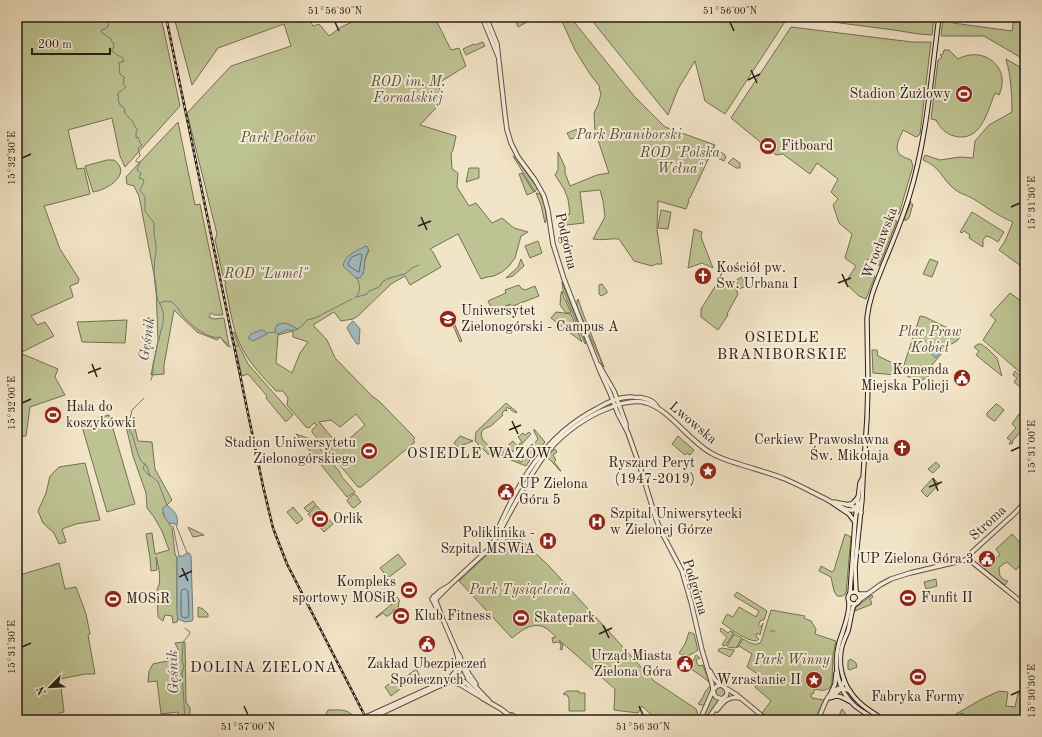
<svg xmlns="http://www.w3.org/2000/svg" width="1042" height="737" viewBox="0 0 1042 737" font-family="'Old Standard TT',serif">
  <rect width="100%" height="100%" fill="#f2e4c6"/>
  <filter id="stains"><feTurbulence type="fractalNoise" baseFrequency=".005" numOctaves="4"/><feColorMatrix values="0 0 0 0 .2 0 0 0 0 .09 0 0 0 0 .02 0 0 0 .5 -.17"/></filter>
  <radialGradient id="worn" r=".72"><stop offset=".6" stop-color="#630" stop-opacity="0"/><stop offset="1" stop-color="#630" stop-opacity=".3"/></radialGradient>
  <!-- green -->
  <g fill="#bec393" stroke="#747055" fill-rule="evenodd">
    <polygon points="17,17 161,17 180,106 125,167 120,156 112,118 68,130 77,169 84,168 90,194 44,206 60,249 79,279 78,283 70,286 73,296 73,297 31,316 37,325 45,322 54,336 20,353 58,369 55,377 65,395 30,407 26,436 17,437"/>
    <path d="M 174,17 L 308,17 L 313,26 L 319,24 L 329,36 L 341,27 L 363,17 L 452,17 L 437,22 L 451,50 L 459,48 L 466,66 L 437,84 L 444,97 L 436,108 L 420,125 L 456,136 L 453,150 L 451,153 L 452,169 L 458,173 L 457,187 L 469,206 L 476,203 L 492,223 L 502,218 L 514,228 L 528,232 L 521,236 L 515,258 L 509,266 L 502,272 L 494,276 L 487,277 L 481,279 L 458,234 L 430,249 L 433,252 L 441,267 L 410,285 L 405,276 L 391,284 L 358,316 L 353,319 L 341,321 L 334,312 L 313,325 L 327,340 L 335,358 L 372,396 L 380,402 L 415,438 L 413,440 L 415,442 L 361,487 L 358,487 L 312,432 L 312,430 L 317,425 L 314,423 L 309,428 L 306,427 L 287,405 L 288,398 L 283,391 L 276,391 C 264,378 251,365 243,350 C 232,331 230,306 225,285 L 226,282 L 224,281 L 216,244 L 215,240 L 217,234 L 187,113 L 231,66 L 291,46 L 284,24 L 218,48 L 192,85 ZM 369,250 L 365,260 L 363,274 L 356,278 L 353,274 L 352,253 ZM 293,331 L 293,337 L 308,342 L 300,353 L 292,373 L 276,363 L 278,335 ZM 356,414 L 365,425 L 340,447 L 319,422 L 331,420 L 340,427 Z"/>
    <polygon points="514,17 536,17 518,27"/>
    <path d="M 560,17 L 570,17 L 634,96 L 665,127 L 715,145 L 690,198 L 688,199 L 689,201 L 686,209 L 658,201 L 657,229 L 662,264 L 656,264 L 652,266 L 634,261 L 619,239 C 610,238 602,241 593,239 L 605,217 L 603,201 L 600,190 L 580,192 L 584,223 L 566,225 L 564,215 L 570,214 L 568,199 L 564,189 L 555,175 L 558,170 L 558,152 L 565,167 L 565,173 L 570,186 L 597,175 L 609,173 L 595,131 L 594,113 L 598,105 L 601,94 L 599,88 L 600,87 L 590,74 L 575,50 Z"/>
    <polygon points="589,17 788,17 725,114 705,101 695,61 678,89 668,115"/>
    <polygon points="794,17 934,17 932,35 919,34 894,30"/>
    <polygon points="943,17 950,17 951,20 953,23 1012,31 1014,17 1025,17 1025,60 984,36 941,36"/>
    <path d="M 791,27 L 912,42 L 931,42 L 920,134 L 918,136 L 916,137 L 903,130 C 900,138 892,150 902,156 C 905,158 909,159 911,160 L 913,166 L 899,214 L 891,213 L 890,219 L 897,221 L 879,266 L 868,259 L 862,267 L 875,276 L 866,299 L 859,296 L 845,283 L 856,266 L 845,258 L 852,234 L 839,223 L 833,205 L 838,199 L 831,192 L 838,179 L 817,163 L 810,174 L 783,154 L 776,155 L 731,118 Z"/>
    <polygon points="483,42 485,46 466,55 463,49 474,44 475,45"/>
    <path d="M 944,50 L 949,50 L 958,59 C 983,45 1012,67 999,95 L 995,93 C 987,112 981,143 954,136 C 946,134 940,128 936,120 L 931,119 L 938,60 L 942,57 L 940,55 L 943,54 Z"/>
    <path d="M 1006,59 L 1025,70 L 1025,269 L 999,250 L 1005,241 L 1013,222 C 998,216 985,206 972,198 C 964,194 960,194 953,188 C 941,177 940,167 923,160 L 925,155 L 940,160 L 960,157 L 973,158 L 975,141 L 989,125 L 1012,112 C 1012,94 1011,77 1006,59 Z"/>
    <polygon points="178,122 195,205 200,204 223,315 215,315 211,313 209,317 214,319 224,318 229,346 220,337 217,340 197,332 174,310 164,365 164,374 151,375 158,341 156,285 139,196 134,186 127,184 126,177"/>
    <polygon points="577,129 578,129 580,137 570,139 567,133"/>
    <polygon points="716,150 724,154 726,157 724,161 713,156"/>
    <polygon points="513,156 515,157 537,188 535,192"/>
    <polygon points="733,158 740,163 740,168 736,168 730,164 728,163"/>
    <path d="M 107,160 L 114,160 C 133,174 107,190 93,192 L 85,166 Z"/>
    <polygon points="469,168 479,168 479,178 466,182"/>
    <polygon points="522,173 533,191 534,192 527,195 519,174"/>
    <path d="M 536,193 L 540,194 C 543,201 549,216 545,223 L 541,205 Z"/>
    <polygon points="911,201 906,214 910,204 913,204 909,218 905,221 905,218 903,221"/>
    <polygon points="661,210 671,212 668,229 658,228"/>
    <polygon points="972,212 1004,232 998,242 990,237 986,236 983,240 983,247 969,238 970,235 964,231 962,233 960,232"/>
    <polygon points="694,229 702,232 701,237 713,268 702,263 688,268"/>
    <polygon points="538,241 542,253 530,258 525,246"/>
    <polygon points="521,259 524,266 513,276 506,278 518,267"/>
    <polygon points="930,259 938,262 932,277 923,274"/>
    <polygon points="721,277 734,284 738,294 727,314 728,315 718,330 701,317 701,309"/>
    <polygon points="742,277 746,286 739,289 736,280"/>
    <polygon points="562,282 586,343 585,344 563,290"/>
    <polygon points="602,284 607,291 607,293 601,296 599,294 599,285"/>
    <polygon points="519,285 521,288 525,290 535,286 539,296 505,309 504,307 511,304 493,311 488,301 506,293 505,290"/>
    <polygon points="562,291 564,299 565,299 571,313 566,313 560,305 561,293"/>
    <polygon points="1010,293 1025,304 1025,370 1022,374 983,340 996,320 990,315"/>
    <polygon points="578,299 584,316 604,367 603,366 577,307 577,301"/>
    <polygon points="556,312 571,314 582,342 551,318"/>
    <polygon points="920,316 925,317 960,334 960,337 957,341 948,346 932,365 932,373 925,379 923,379 921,382 918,382 902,373 898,375 873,373 872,350 877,350 878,356 903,368"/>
    <polygon points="451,318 452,318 462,341 460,342 451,320"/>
    <polygon points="127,320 125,343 82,342 77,322"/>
    <polygon points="234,332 239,346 248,364 293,415 287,421 285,421 266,398 267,396 248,374 242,376 232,333"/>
    <polygon points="978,344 981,344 988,349 997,358 1002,376 976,355 979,351 974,347"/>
    <polygon points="1015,371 1025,380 1025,391 1014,382 1017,378 1013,375"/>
    <polygon points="506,403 517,412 516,413 511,410 511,409 510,408 509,409 507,407 506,409 507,411 506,411 505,410 502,413 503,415 491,426 484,429 482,431 481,435 483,440 495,453 500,455 505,455 507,456 509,453 508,452 509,451 512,454 511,456 521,462 526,456 530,460 526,466 499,455 488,454 475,441 476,432"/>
    <polygon points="996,404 997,404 1004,410 995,421 994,421 987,416 987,413"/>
    <polygon points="1019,414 1025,419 1025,426 1012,442 1013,443 1011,444 1009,444 1011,441 1007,438 1016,428 1012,424"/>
    <polygon points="109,415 135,504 107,512 81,423"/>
    <path d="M 130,420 L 133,420 L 138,441 L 152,442 L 155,469 L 172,500 L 165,507 L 163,514 L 172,528 L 175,554 L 177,558 L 177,603 L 178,619 L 177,622 L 173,623 L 172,616 L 165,615 L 163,621 L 158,617 L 157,591 C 157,589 158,587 159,585 C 161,578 158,563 156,557 L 157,570 L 151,571 L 150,558 L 146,534 L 152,533 L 155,554 L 169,550 L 162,531 L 154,517 L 147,508 L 146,493 L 133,456 L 126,426 Z"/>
    <polygon points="534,429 545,442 531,459 527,456 528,455 526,455 528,453 527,452 538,439 534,431"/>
    <polygon points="529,432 531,434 520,446 519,444 522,442 518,437 523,433 525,435"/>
    <polygon points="296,434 313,440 339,471 342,477 355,492 347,497"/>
    <polygon points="460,436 473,441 458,447 454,443"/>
    <polygon points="678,436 694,450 690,455 687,453 685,455 672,444"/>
    <path d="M 513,441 L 518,447 L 513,452 L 510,448 C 504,453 500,456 493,450 L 497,447 L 499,449 L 496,451 L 499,453 Z"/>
    <polygon points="555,449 557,452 553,455 556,460 554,462 561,471 560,471 556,466 547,457 551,452"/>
    <polygon points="936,462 940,466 933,473 928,469"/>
    <polygon points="85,463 100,520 76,524 62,529 66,542 59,544 54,533 43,523 38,511 46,493 50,476 59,467"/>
    <polygon points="933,478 939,484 927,497 921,491"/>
    <polygon points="354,494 355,494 361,502 354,508 352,507 347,501 348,499"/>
    <polygon points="313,501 316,505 308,512 304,508"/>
    <polygon points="317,506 333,524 324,532 308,514"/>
    <polygon points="293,507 303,519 297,524 287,512"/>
    <polygon points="188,527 204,535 193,537"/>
    <path d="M 514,533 L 548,565 L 654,681 L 696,709 L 698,715 L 696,720 L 657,720 L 642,706 L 638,713 L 614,710 L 615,689 L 559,640 L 563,645 L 562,650 L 560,649 L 561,645 L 560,643 L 557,642 L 553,643 L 552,638 L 556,637 C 553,634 548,629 544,627 C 531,622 521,631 512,638 L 459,581 L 490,552 Z"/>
    <path d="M 845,534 L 851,537 L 846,593 C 843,596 841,597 837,596 L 834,591 L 831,577 L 819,571 L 821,566 L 832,572 L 834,570 Z"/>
    <polygon points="1012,534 1025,548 1025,567 1023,569 1019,566 1016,570 1007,562 1002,565 999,568 1000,576 1004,580 1008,581 1005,585 984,569 1000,555 996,549"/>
    <polygon points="398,554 406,564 388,578 380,568"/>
    <path d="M 59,563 L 65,589 L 76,587 L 86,614 L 90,634 L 88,635 L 95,674 L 85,674 L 60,679 L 64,712 L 59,713 L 59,720 L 17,720 L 17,576 C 31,571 45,568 59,563 Z"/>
    <polygon points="936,579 937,586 926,589 924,582"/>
    <path d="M 737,592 L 767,611 L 764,620 L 761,620 L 758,625 L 761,627 L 763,623 L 760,635 L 757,633 L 756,636 L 759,639 L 756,641 C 747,641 730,629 722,623 L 727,614 L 733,617 L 739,607 L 756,617 L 759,611 L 734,596 Z"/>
    <polygon points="872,595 873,597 870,599 872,604 855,611 856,607"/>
    <polygon points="397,597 400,601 399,602 398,609 393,610 393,611 394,611 388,616 386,616 383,613 376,618 376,617 397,600 396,598"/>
    <polygon points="198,607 203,609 208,614 208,617 198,617"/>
    <path d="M 771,610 L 805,616 L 804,618 L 811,621 L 816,629 L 815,634 L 836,641 L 833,655 L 832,681 L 831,687 C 825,691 822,691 815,689 L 813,694 L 811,694 L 811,696 L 812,698 L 824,700 L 815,720 L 771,720 L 762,713 L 771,701 L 755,687 L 755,686 L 761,676 L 747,667 L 752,654 L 739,646 L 737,648 L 743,639 C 749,642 755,647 761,642 Z"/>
    <polygon points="721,628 728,633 730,631 734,633 725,646 722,645 727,637 720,631"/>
    <path d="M 689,632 L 694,634 L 698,650 C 691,655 686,658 679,653 L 685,644 Z"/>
    <polygon points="734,634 742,638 736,648 728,647 727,646"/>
    <polygon points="185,642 186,702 190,708 190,720 178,720 178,712 161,714 157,681 148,682 149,671 153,664 176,659 178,649 175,643"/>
    <polygon points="722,648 734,650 734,651 730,657 718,651 719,649"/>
    <polygon points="696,655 700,658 696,660 697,663 699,666 703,665 709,682 700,675 691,669 691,665"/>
    <polygon points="851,659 856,663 857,667 850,670 848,669 848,661"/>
    <polygon points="416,669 420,676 410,683 406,677"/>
    <polygon points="402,675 408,683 391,696 385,687"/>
    <polygon points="711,686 712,688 705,705 704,706 704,705 701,705 698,704 703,697 705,692 709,687"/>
    <circle cx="720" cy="692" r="5"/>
    <polygon points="567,691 579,691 579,693 585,693 585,711 569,711 569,699 567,695 563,694"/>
    <polygon points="999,691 1008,692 1006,706 1015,707 1018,693 1025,694 1025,720 1019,718 1014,720 965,720 967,718 963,713 958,715 956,714 980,700"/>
    <polygon points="713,695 715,698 719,700 707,718 704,715"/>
    <polygon points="842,709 848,717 846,720 837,720"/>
    <path d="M 328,710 C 339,710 348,708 356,719 L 352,720 L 320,720 L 327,716 L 326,714 Z"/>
  </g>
  <!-- water -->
  <g fill="#a2bbc1" stroke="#727c7d">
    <path d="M 366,246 L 368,247 C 369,252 366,255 365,259 C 364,267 365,272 360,278 L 356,278 L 343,266 C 345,254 357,251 366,246 Z"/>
    <polygon points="353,321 360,329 359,344 357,344 352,337 347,328 348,326"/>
    <path d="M 285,323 C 289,324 293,326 297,329 L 297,330 L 286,330 L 279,334 L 276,333 L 275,329 L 277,325 L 280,324 Z"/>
    <polygon points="261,330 265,331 267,334 253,341 248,338 251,334"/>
    <polygon points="937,345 942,350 936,358 930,353"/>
    <path d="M 167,505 C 174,511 179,515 177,525 L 175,524 L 169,523 C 166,521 162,512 163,508 Z"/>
    <polygon points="187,553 189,553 191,556 193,619 192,621 185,622 178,619 177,614 177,558 179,556 183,556"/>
  </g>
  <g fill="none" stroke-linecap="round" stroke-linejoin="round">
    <!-- shore -->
    <g stroke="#666c6c" stroke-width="1">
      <polygon points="360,254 362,255 362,256 359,272 358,272 348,265 348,263 352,257"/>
      <polygon points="186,589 188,591 189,616 188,617 185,618 182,617 181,614 181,592 182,590"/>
    </g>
    <!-- stream -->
    <g stroke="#727c7d" stroke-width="1">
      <path d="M 111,17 C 111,21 108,24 107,28 L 102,30 L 101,32 L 111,39 L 111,41 L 113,42 L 114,47 L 112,50 L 112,51 L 115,53 L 118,56 L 121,56 L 124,61 L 123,62 L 120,62 L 118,63 L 120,65 L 119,67 L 120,74 L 125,78 L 123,79 L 124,82 L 123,84 L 126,87 L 118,93 L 118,96 L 119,98 L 118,100 L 120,105 L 124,108 L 125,112"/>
      <path d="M 124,112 C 126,116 130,118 133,122 C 134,125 135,128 138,130 L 136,132 L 136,138 L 138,137 L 140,143 L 142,145 L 138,148 L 140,156 L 136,160 L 136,162 L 140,162 L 137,170 L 141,173 L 139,178 L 143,179 L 144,182 L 140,190 L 145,197 L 145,211 L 154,223 L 154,234 L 156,245 L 156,251"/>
      <polyline points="356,297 364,295 367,294 369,291 377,288 381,285 382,282 387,279 397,276 405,274 412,268 419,265"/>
      <path d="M 355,298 C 362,290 360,286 357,278"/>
      <path d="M 160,303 L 165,301 L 172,302 C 177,306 180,312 184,317 C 191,325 209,340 220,337 L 227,346 L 231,347"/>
      <polyline points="297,329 299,328 303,325 307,320 315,318 352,299"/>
      <polyline points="266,333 275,332"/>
      <polyline points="236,346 238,346"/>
      <path d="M 151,380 L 153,374 L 153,365 L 158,342 L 159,340 C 160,331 165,322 163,312 C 162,306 158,302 157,297 C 154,283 153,266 156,252"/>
      <polyline points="144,398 132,410 130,419 127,423 129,426 130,432 132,434 138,454 141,461 147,466 150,476"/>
      <path d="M 145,464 L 143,468 C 146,475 153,476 158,482 L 167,505"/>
      <polyline points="176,525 187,553"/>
      <polyline points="173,526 179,556"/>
      <polyline points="770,631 774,631 775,632"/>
      <polyline points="798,652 816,661"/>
      <polyline points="821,662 827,665"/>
      <polyline points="185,720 182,673 184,666 182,661 183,642 189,635 190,632 185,628"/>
    </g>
    <defs>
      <g id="tertiary">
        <polyline points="482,17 498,56"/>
        <polyline points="486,17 497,44 505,115 507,130 511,143 518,157 535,180 544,196 548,211 553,244 564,279 600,371 610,393 618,414 628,433 641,470 656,519 662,533 682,571 691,602 702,650 712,684 714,694 716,697 722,699"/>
        <polyline points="599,365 614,391 626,424 626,428"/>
        <path d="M 834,502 C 844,505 855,503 861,513"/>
        <path d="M 495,539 L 495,536 C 517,484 544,436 596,409 C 607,402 620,396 633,397 C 641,397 654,399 657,407"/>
        <polyline points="966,560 970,554 1015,513 1025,502"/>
        <polyline points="858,594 867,594"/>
        <polyline points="434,596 442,617"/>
        <polyline points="434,601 448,587"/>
        <polyline points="858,601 880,585 891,579 910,573 965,560 972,562 1025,605"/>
        <path d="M 456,651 C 463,657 460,662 464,670 C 465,673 467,675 468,679 L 489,701"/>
        <polyline points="463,662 469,674 476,684"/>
        <polyline points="710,671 715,680 721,685 737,695 767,720"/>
        <polyline points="450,678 455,672 458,663"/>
        <path d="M 459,680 L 457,675 L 460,670 L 460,667 L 456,650 L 444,622 L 432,599 L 440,591 L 450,585 L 478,559 L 488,550 L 495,539 L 497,537 C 508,516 520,494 532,474 C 538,465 543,456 550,449 C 565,432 587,416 609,408 C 621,403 634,399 647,403 C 671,411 688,440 711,453 C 719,458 729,461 739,464 C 754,469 770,473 785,479 C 799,485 812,492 826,499 C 833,503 841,509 850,510 C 856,511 859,506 861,502"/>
        <polyline points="451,682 459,684 479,696"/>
        <polyline points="434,686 451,679 457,675"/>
        <polyline points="435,688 454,680 456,680 465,682 482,698 501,709 515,720"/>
        <path d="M 831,697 C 838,691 842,691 844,680"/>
        <path d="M 717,710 C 724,701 728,696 740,698"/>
        <polyline points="512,715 520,720"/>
        <polyline points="700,720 713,690 717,686 721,685"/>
        <polyline points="707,720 722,699 726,696 727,693 726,689"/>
        <path d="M 818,720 C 824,706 830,680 850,691"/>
      </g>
      <g id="secondary">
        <polyline points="834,504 849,514 855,522"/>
        <polyline points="847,505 853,503 858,497"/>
        <path d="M 856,592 L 855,567 L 862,500 L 863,478 L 867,418 L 868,384 L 867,318 C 869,298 877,281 884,263 C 893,241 902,220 909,197 C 927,139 931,77 939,17"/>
        <circle cx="854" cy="598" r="6"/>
        <polyline points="850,593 855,522 860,483 862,479"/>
        <path d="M 849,602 C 850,615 843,630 839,643 C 833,666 837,690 855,706 C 861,711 869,715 875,720"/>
        <path d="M 855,604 L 853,607 C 851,615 850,623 848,631 C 845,638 842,644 841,651 C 838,670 845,689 859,702 C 866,709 875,714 884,720"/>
        <polyline points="831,693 835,684 836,673"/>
        <path d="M 830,698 C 840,694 841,697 849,701"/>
      </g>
    </defs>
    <!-- tertiary casing -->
    <use href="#tertiary" stroke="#5b5043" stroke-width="5.5"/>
    <!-- secondary casing -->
    <use href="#secondary" stroke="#291e17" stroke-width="5.5"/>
    <!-- tertiary -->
    <use href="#tertiary" stroke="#f7edda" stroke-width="3.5"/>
    <!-- secondary -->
    <use href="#secondary" stroke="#f7edda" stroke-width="3.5"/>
    <defs>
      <polyline id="rail" points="166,17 263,486 273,528 287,564 367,720"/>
    </defs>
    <!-- rail casing -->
    <use href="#rail" stroke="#291e17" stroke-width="2.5"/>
    <!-- rail -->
    <use href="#rail" stroke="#f7edda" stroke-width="1" stroke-dasharray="3" stroke-linecap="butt"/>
    <defs>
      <g id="tertiary-bridge">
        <polyline points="359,720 434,686"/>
        <polyline points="367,720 435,688"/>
      </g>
    </defs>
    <!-- tertiary-bridge casing -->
    <use href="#tertiary-bridge" stroke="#5b5043" stroke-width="5.5" stroke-linecap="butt"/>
    <!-- tertiary-bridge -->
    <use href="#tertiary-bridge" stroke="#f7edda" stroke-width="3.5"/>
  </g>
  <!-- ticks -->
  <path fill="none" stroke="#291e17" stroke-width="1.5" d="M 335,22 L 339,31M 730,22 L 734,31M 751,70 L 757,83M 748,80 L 760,74M 22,158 L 31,154M 1011,207 L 1020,203M 421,217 L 427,230M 418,226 L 431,221M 842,274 L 848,287M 838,283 L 851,278M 92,364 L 97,377M 88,373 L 101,368M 22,403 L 31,399M 512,421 L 518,434M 509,430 L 521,425M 1011,451 L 1020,447M 933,478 L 938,491M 929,487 L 942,482M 182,568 L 188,581M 179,577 L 192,571M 603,625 L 609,638M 599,634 L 612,628M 22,647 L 31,643M 1011,695 L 1020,691M 244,706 L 248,715M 639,706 L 643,715"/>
  <!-- icons -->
  <defs>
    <symbol id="stadium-disc" viewBox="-11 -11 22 22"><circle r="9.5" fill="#8f2418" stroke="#f7edda"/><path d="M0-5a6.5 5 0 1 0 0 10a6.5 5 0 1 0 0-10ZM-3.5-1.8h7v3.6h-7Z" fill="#fff"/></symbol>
    <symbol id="church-disc" viewBox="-11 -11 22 22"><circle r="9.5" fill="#8f2418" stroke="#f7edda"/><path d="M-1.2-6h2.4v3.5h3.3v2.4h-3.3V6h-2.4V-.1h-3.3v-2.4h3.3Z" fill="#fff"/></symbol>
    <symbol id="university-disc" viewBox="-11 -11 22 22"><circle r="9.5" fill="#8f2418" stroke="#f7edda"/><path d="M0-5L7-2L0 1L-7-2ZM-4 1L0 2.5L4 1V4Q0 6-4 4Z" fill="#fff"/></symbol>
    <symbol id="civic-disc" viewBox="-11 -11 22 22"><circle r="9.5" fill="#8f2418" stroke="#f7edda"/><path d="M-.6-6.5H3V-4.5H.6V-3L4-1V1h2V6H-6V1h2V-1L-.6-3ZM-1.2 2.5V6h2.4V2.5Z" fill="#fff"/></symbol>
    <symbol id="sight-disc" viewBox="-11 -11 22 22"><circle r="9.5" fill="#8f2418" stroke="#f7edda"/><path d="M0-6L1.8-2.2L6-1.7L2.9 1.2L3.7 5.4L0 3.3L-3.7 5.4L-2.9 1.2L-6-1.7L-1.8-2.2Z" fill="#fff"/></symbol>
    <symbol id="hospital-disc" viewBox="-11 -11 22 22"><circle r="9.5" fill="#8f2418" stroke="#f7edda"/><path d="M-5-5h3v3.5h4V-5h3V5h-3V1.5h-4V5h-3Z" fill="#fff"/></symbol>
  </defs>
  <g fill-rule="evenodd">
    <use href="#stadium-disc" x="954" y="84" width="20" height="20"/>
    <use href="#stadium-disc" x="758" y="136" width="20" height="20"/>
    <use href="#church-disc" x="693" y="266" width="20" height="20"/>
    <use href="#university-disc" x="438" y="309" width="20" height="20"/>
    <use href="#civic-disc" x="952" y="368" width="20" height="20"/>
    <use href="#stadium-disc" x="43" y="405" width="20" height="20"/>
    <use href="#church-disc" x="892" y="438" width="20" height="20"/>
    <use href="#stadium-disc" x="359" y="441" width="20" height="20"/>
    <use href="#sight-disc" x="698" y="461" width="20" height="20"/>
    <use href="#civic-disc" x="496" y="482" width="20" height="20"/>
    <use href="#stadium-disc" x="310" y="509" width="20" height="20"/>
    <use href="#hospital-disc" x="587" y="512" width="20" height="20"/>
    <use href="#hospital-disc" x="538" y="531" width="20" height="20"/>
    <use href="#civic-disc" x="977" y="549" width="20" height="20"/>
    <use href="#stadium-disc" x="399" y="580" width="20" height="20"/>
    <use href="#stadium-disc" x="898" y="588" width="20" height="20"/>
    <use href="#stadium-disc" x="103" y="589" width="20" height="20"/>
    <use href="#stadium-disc" x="391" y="606" width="20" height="20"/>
    <use href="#stadium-disc" x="511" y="608" width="20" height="20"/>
    <use href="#civic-disc" x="417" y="634" width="20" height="20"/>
    <use href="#civic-disc" x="675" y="654" width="20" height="20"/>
    <use href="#stadium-disc" x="908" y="667" width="20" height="20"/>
    <use href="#sight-disc" x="804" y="670" width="20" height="20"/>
  </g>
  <g text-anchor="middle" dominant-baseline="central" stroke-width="4" stroke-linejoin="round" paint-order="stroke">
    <!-- park labels -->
    <g font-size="14" font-style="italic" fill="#56503c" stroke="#f7edda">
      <text x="408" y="82">ROD im. M.<tspan x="408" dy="16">Fornalskiej</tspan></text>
      <text x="629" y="135">Park Braniborski</text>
      <text x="278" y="138">Park Poetów</text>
      <text x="680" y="153">ROD "Polska<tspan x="680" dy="16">Wełna"</tspan></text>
      <text x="266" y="274">ROD "Lumel"</text>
      <text x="930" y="332">Plac Praw<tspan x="930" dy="16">Kobiet</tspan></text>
      <text x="520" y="590">Park Tysiąclecia</text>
      <text x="792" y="660">Park Winny</text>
    </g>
    <!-- poi labels -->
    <g font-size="14" fill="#291e17" stroke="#f7edda" text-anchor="start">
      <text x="951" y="94" text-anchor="end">Stadion Żużlowy</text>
      <text x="781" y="146">Fitboard</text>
      <text x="716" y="268">Kościół pw.<tspan x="716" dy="16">Św. Urbana I</tspan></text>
      <text x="461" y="311">Uniwersytet<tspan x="461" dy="16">Zielonogórski - Campus A</tspan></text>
      <text x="949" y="370" text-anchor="end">Komenda<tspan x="949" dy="16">Miejska Policji</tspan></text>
      <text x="66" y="407">Hala do<tspan x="66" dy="16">koszykówki</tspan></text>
      <text x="889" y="440" text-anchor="end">Cerkiew Prawosławna<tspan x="889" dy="16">Św. Mikołaja</tspan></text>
      <text x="356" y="443" text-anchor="end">Stadion Uniwersytetu<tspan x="356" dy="16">Zielonogórskiego</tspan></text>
      <text x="695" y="463" text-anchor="end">Ryszard Peryt<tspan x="695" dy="16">(1947-2019)</tspan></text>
      <text x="519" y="484">UP Zielona<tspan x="519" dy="16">Góra 5</tspan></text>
      <text x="610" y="514">Szpital Uniwersytecki<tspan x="610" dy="16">w Zielonej Górze</tspan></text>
      <text x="333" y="519">Orlik</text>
      <text x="535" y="533" text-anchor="end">Poliklinika -<tspan x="535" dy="16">Szpital MSWiA</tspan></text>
      <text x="974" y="559" text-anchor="end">UP Zielona Góra 3</text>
      <text x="396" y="582" text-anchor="end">Kompleks<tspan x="396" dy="16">sportowy MOSiR</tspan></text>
      <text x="921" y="598">Funfit II</text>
      <text x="126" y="599">MOSiR</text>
      <text x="414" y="616">Klub Fitness</text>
      <text x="534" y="618">Skatepark</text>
      <text x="672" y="656" text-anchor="end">Urząd Miasta<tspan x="672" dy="16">Zielona Góra</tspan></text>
      <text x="427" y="664" text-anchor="middle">Zakład Ubezpieczeń<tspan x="427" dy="16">Społecznych</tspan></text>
      <text x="801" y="680" text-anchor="end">Wzrastanie II</text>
      <text x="918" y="697" text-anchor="middle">Fabryka Formy</text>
    </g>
    <!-- street labels -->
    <g font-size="14" fill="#291e17" stroke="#f7edda">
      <text transform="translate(566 241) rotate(77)">Podgórna</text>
      <text transform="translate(880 243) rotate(-69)">Wrocławska</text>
      <text transform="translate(693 423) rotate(40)">Lwowska</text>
      <text transform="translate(988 523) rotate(-43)">Stroma</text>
      <text transform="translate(695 587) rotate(73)">Podgórna</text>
    </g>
    <!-- neighbourhood labels -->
    <g font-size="15" letter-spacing="1" fill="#291e17" stroke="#f7edda">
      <text x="782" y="338">OSIEDLE<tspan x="782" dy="17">BRANIBORSKIE</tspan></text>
      <text x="480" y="454">OSIEDLE WAZÓW</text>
      <text x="264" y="668">DOLINA ZIELONA</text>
    </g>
    <!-- water labels -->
    <g font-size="15" font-style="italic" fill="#4d4d4a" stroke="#f7edda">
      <text transform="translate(148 339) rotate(-82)">Gęśnik</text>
      <text transform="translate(174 672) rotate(-92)">Gęśnik</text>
    </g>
  </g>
  <!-- margin -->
  <rect width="1042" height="737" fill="none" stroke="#f2e4c6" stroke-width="44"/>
  <!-- north arrow -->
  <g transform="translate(50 687) rotate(246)" stroke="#f7edda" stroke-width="3" paint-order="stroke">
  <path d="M0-3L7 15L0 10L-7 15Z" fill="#291e17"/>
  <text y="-6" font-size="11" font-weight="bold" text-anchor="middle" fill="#291e17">N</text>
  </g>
  <!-- scale -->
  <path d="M32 48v6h78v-6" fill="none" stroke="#291e17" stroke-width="2"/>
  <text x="38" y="48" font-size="12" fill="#291e17" stroke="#f7edda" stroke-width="3" paint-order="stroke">200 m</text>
  <rect x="22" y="22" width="998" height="693" fill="none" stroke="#291e17" stroke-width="1.5"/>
  <g font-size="10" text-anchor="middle" fill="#291e17">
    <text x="335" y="14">51°56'30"N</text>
    <text x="730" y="14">51°56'00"N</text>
    <text transform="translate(11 158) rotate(-90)" y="4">15°32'30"E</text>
    <text transform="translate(1031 203) rotate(-90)" y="4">15°31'30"E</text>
    <text transform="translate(11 403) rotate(-90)" y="4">15°32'00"E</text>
    <text transform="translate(1031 447) rotate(-90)" y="4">15°31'00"E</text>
    <text transform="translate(11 647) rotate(-90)" y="4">15°31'30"E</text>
    <text transform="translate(1031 691) rotate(-90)" y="4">15°30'30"E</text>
    <text x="248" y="730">51°57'00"N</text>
    <text x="643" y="730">51°56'30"N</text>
  </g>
  <rect width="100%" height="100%" filter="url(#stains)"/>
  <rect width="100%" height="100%" fill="url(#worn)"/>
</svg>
